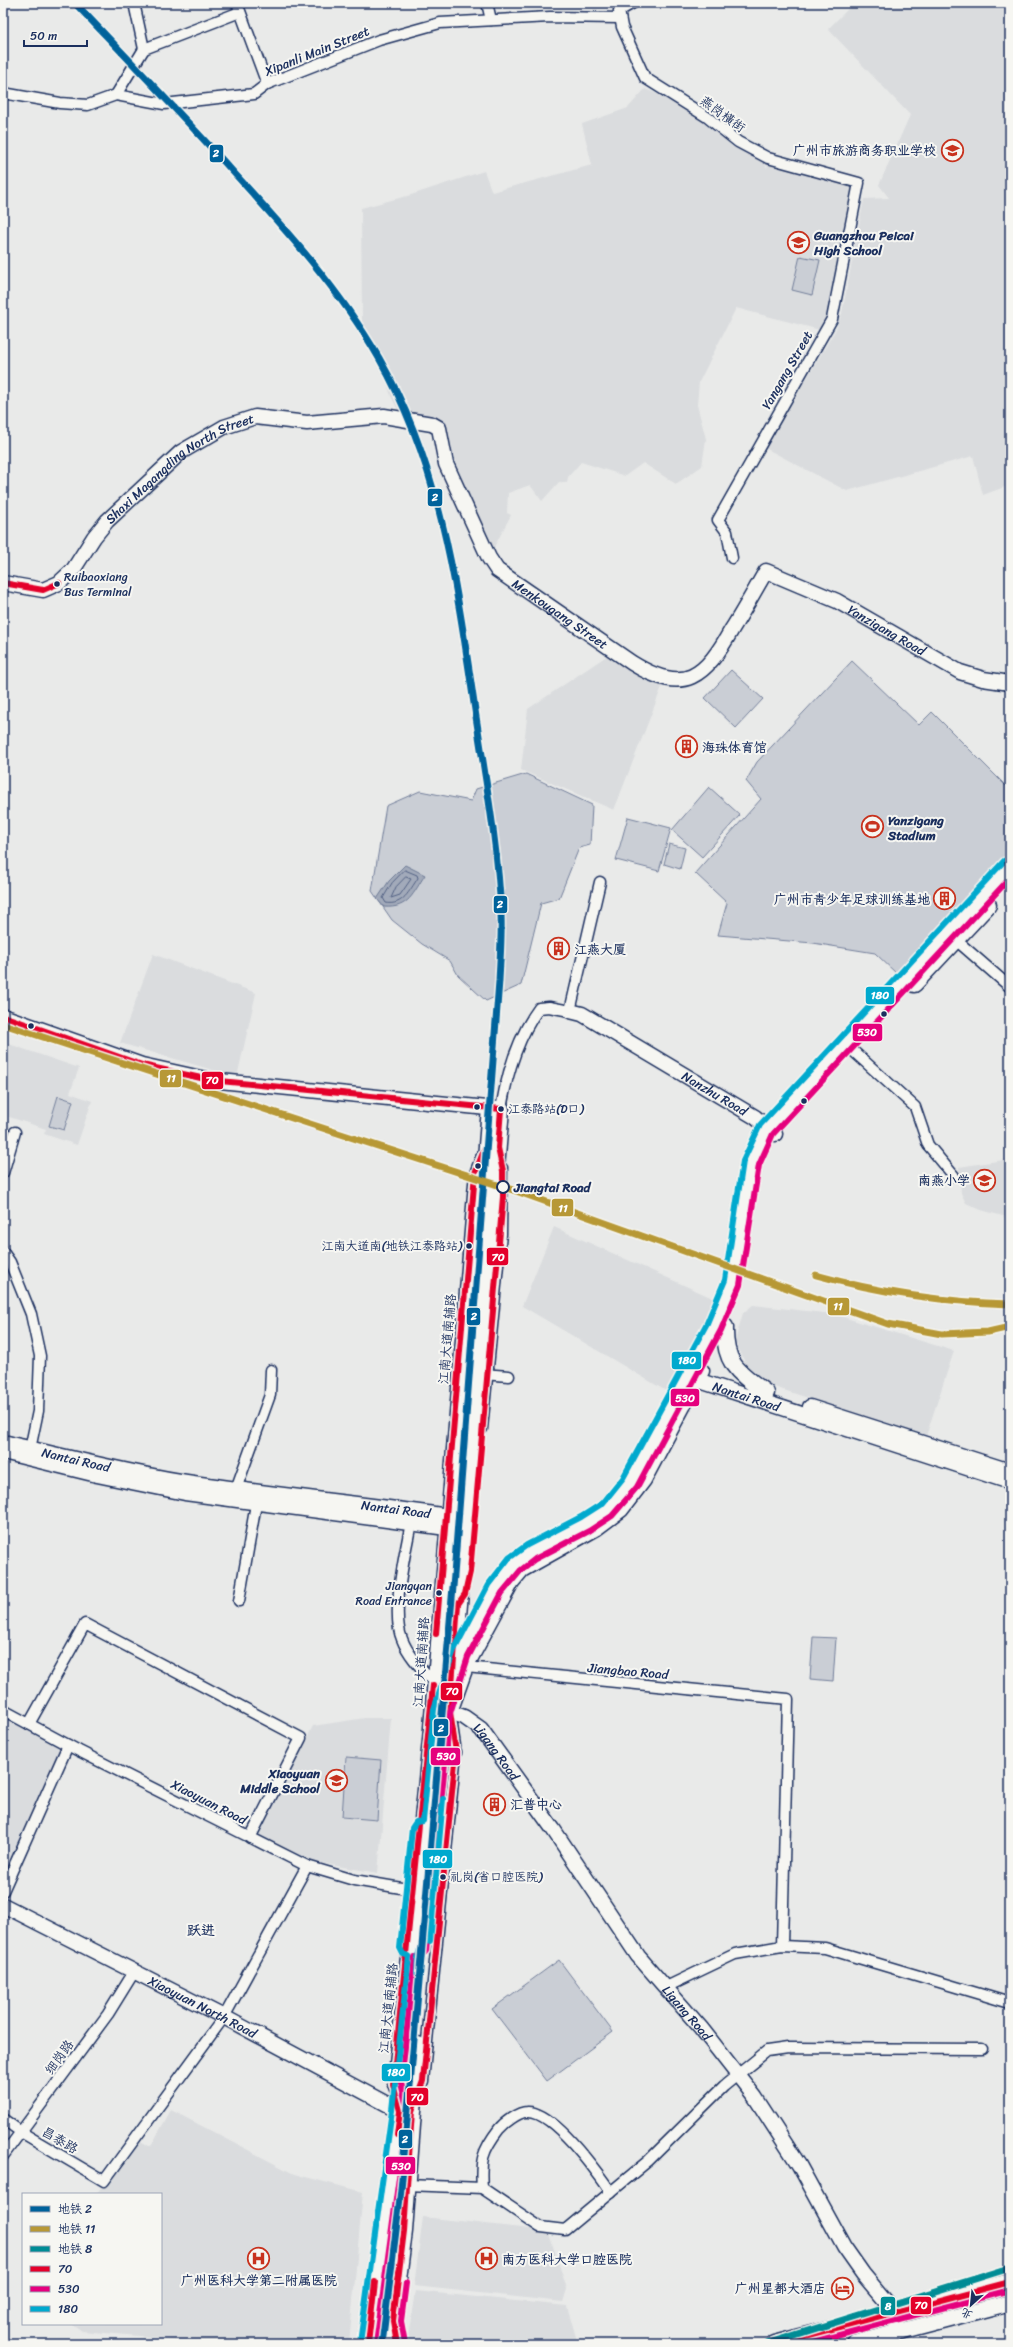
<svg xmlns="http://www.w3.org/2000/svg" width="1013" height="2347" viewBox="0 0 1013 2347" font-family="Sriracha,'LXGW WenKai TC',sans-serif">
  <rect width="100%" height="100%" fill="#e9eae9"/>
  <filter id="ink" filterUnits="userSpaceOnUse"><feTurbulence type="fractalNoise" baseFrequency=".025" numOctaves="2"/><feDisplacementMap in="SourceGraphic" scale="8" xChannelSelector="R" yChannelSelector="G"/><feConvolveMatrix kernelMatrix="1 2 1 2 8 2 1 2 1" color-interpolation-filters="sRGB"/></filter>
  <g filter="url(#ink)">
    <!-- built -->
    <g fill="#dadcde">
      <polygon points="854,3 1010,3 1010,485 983,495 973,456 847,491 765,448 836,329 842,313 864,199 889,198 879,185 910,115 828,29"/>
      <polygon points="645,89 658,94 705,121 733,147 763,160 767,168 768,158 859,183 824,331 736,308 699,382 697,405 706,439 702,466 676,484 643,463 625,476 581,462 568,477 567,483 559,482 542,501 530,485 508,493 507,513 511,515 492,551 427,420 398,410 391,396 380,361 362,322 361,208 411,195 484,171 492,192 592,165 582,124 628,108"/>
      <polygon points="611,653 663,684 614,810 521,770 528,709"/>
      <polygon points="153,954 256,993 237,1077 120,1043"/>
      <polygon points="3,1042 79,1068 70,1093 92,1101 77,1145 44,1134 46,1129 3,1115"/>
      <polygon points="1010,1159 1010,1218 981,1210 966,1203 961,1193 959,1167"/>
      <polygon points="554,1227 717,1300 673,1395 522,1306"/>
      <polygon points="753,1305 833,1314 954,1351 926,1436 765,1384 749,1371 735,1341 743,1313"/>
      <polygon points="3,1710 68,1745 3,1891"/>
      <polygon points="365,1718 391,1718 378,1873 309,1861 258,1834 313,1726"/>
      <polygon points="171,2110 294,2174 363,2192 349,2344 193,2344 161,2338 82,2331 72,2324 161,2324 161,2194 96,2194 137,2141 151,2146"/>
      <polygon points="423,2217 548,2231 567,2289 563,2302 414,2286"/>
      <polygon points="415,2291 567,2306 578,2344 407,2344"/>
    </g>
    <!-- green -->
    <g fill="#caced5" stroke="#727e9a">
      <polygon points="800,256 820,260 812,295 792,290"/>
      <polygon points="852,661 919,725 932,712 1010,790 1010,855 898,975 875,953 813,943 718,935 727,903 695,873 761,799 746,781 757,762"/>
      <polygon points="731,670 763,699 736,728 705,698"/>
      <polygon points="526,774 592,805 590,845 579,848 559,898 541,903 521,985 486,1001 458,975 450,961 422,944 392,920 372,891 386,806 420,791 471,801 476,789"/>
      <polygon points="709,787 740,815 702,857 672,830"/>
      <polygon points="628,817 671,828 659,871 616,860"/>
      <polygon points="669,844 685,848 680,869 664,864"/>
      <polygon points="58,1096 73,1101 64,1130 49,1126"/>
      <polygon points="813,1637 836,1638 833,1681 810,1679"/>
      <polygon points="346,1757 381,1760 377,1820 342,1817"/>
      <polygon points="559,1960 613,2032 547,2081 492,2009"/>
    </g>
    <!-- water -->
    <path fill="#a2aaba" stroke="#6c7995" d="M 405,865 L 425,875 C 413,893 409,909 384,907 L 377,899 L 389,881 Z"/>
    <g fill="none" stroke-linecap="round" stroke-linejoin="round">
      <!-- shore -->
      <g stroke="#516083" stroke-width="1">
        <path d="M 405,870 L 417,875 L 418,878 C 409,891 403,906 386,903 L 383,898 L 392,883 Z"/>
        <polygon points="406,877 411,879 400,895 391,898 396,887"/>
      </g>
      <defs>
        <g id="street">
          <polyline points="134,3 144,49"/>
          <polyline points="237,3 267,84"/>
          <polyline points="487,3 491,20"/>
          <polyline points="633,3 619,11 622,27 645,78 707,117 738,142 768,158 859,183 832,319 718,520 727,532 732,558"/>
          <polyline points="144,49 240,12"/>
          <polyline points="3,93 60,103 88,105 116,95 164,104 254,94 267,84 379,40 440,23 550,17 620,18"/>
          <polyline points="116,95 144,49"/>
          <polyline points="956,940 1010,987"/>
          <polyline points="851,1049 915,1107 928,1145 954,1176"/>
          <path d="M 501,1109 C 507,1073 517,1038 539,1008 L 549,1007 L 570,1011 L 600,882"/>
          <polyline points="3,1173 15,1132"/>
          <polyline points="3,1252 10,1262 31,1314 40,1356 38,1411 29,1454"/>
          <polyline points="482,1374 509,1376"/>
          <polyline points="482,1429 501,1234 502,1168"/>
          <polyline points="236,1489 270,1395 271,1370"/>
          <path d="M 412,1517 C 407,1547 390,1611 402,1639 C 408,1655 421,1668 433,1681"/>
          <polyline points="239,1601 256,1504"/>
          <polyline points="466,1667 788,1699 782,1946"/>
          <polyline points="3,1710 79,1751 307,1866 354,1880 413,1890"/>
          <polyline points="29,1724 85,1624 301,1738 250,1838"/>
          <polyline points="3,1891 68,1745"/>
          <polyline points="664,1988 735,1954 782,1946 825,1948 1010,2003"/>
          <polyline points="419,2092 423,2081 456,1752 450,1712"/>
          <polyline points="399,2101 393,2084 428,1740 473,1194 475,1173 482,1155"/>
          <polyline points="3,2119 21,2132 104,2181 224,2017 307,1866"/>
          <polyline points="3,2156 108,2014 134,1972"/>
          <path d="M 407,2185 L 482,2188 C 480,2161 482,2151 499,2129 C 504,2123 518,2112 527,2112 C 553,2110 597,2172 611,2192"/>
          <polyline points="482,2188 540,2227 565,2230 648,2161 724,2086 767,2051 788,2048 982,2049"/>
        </g>
        <g id="secondary">
          <path id="s1" d="M 3,583 L 43,590 L 59,583 L 73,570 L 94,537 L 107,521 L 181,452 L 224,427 L 255,417 L 307,423 L 384,416 L 432,424 L 439,428 L 446,464 L 489,558 L 497,570 L 632,663 C 685,696 705,677 732,629 C 744,610 755,590 766,571 L 837,601 L 960,672 L 983,679 L 1010,683"/>
          <path id="s2" d="M 570,1011 L 582,1014 L 755,1117 L 775,1134"/>
          <polyline points="3,1016 142,1065 210,1080 497,1109"/>
          <path id="s3" d="M 702,1371 L 644,1480 L 621,1510 L 597,1528 L 522,1570 L 512,1582 L 466,1667 L 450,1712 L 464,1717 L 481,1729 L 553,1829 L 638,1956 L 701,2028 L 755,2097 L 799,2165 L 844,2247 L 863,2274 L 894,2311 L 900,2332"/>
          <path id="s4" d="M 693,1372 L 697,1380 L 1010,1482"/>
          <polyline points="810,1407 1010,1471"/>
          <path id="s5" d="M 3,1442 C 62,1456 121,1471 180,1481 C 270,1495 360,1503 450,1516 L 465,1523 L 454,1529 L 185,1493 L 97,1475 L 3,1452"/>
          <polyline points="442,1698 489,1108"/>
          <path id="s6" d="M 3,1905 L 224,2017 L 400,2111"/>
        </g>
        <g id="primary">
          <polyline points="914,984 988,905"/>
          <path d="M 725,1327 C 724,1364 738,1372 766,1393"/>
          <polyline points="454,1663 501,1109"/>
          <path d="M 368,2344 L 378,2261 L 400,2111 L 442,1711 C 454,1664 490,1575 533,1551 C 562,1535 600,1523 621,1496 C 644,1466 660,1430 677,1397 C 697,1360 721,1321 733,1281 C 748,1230 739,1178 766,1130 L 1010,866"/>
          <polyline points="390,2344 404,2231 418,2045"/>
          <polyline points="774,2344 1010,2282"/>
          <polyline points="854,2344 1010,2303"/>
        </g>
      </defs>
      <!-- street casing -->
      <use href="#street" stroke="#1b2f5e" stroke-width="13"/>
      <!-- secondary casing -->
      <use href="#secondary" stroke="#1b2f5e" stroke-width="17"/>
      <!-- primary casing -->
      <use href="#primary" stroke="#1b2f5e" stroke-width="19"/>
      <!-- street -->
      <use href="#street" stroke="#f6f6f2" stroke-width="10"/>
      <!-- secondary -->
      <use href="#secondary" stroke="#f6f6f2" stroke-width="14"/>
      <!-- primary -->
      <use href="#primary" stroke="#f6f6f2" stroke-width="16"/>
      <defs>
        <g id="bus-1">
          <polyline points="3,583 43,590 59,583"/>
          <polyline points="3,1016 142,1065 210,1080 501,1109 498,1148 503,1171 503,1197 470,1572 465,1594 458,1604 450,1712 456,1752 423,2081 412,2111 404,2231 393,2321 397,2344"/>
          <polyline points="436,1634 475,1173 486,1145 488,1121"/>
          <polyline points="397,2135 400,2111 393,2084 433,1685"/>
          <polyline points="368,2344 375,2282"/>
          <polyline points="774,2344 1010,2282"/>
        </g>
        <g id="bus-2">
          <polyline points="405,2343 401,2321 406,2283"/>
          <polyline points="376,2344 408,2112 401,2083 415,1957 422,1956 426,1951 450,1713 468,1657 502,1593 521,1570 535,1559 589,1531 612,1516 637,1487 721,1330 740,1285 759,1165 773,1134 1010,878"/>
          <polyline points="805,2344 1010,2290"/>
        </g>
        <g id="bus-3">
          <path d="M 417,1973 C 418,1963 416,1942 430,1941 L 443,1799"/>
          <polyline points="360,2343 392,2110 409,1956 403,1954 400,1948 412,1828 416,1822 423,1821 434,1709 454,1650 488,1585 509,1558 527,1545 581,1517 603,1503 623,1478 707,1323 725,1280 743,1161 760,1125 1004,861"/>
        </g>
      </defs>
      <!-- bus-1 casing -->
      <use href="#bus-1" stroke="#f6f6f2" stroke-width="9"/>
      <!-- bus-2 casing -->
      <use href="#bus-2" stroke="#f6f6f2" stroke-width="9"/>
      <!-- bus-3 casing -->
      <use href="#bus-3" stroke="#f6f6f2" stroke-width="9"/>
      <!-- bus-1 -->
      <use href="#bus-1" stroke="#e4002b" stroke-width="6"/>
      <!-- bus-2 -->
      <use href="#bus-2" stroke="#e5007d" stroke-width="6"/>
      <!-- bus-3 -->
      <use href="#bus-3" stroke="#00a9ce" stroke-width="6"/>
      <defs>
        <path id="metro-1" d="M 75,3 C 129,60 183,116 235,174 C 287,231 340,290 379,358 C 441,466 457,589 475,710 C 485,777 498,846 501,914 C 502,936 500,959 499,981 L 454,1575 L 401,2190 L 382,2344"/>
        <g id="metro-2">
          <polyline points="3,1024 516,1191 888,1324 942,1334 988,1332 1010,1327"/>
          <path d="M 816,1275 C 880,1293 943,1302 1010,1304"/>
        </g>
        <polyline id="metro-3" points="766,2344 1010,2268"/>
      </defs>
      <!-- metro-1 casing -->
      <use href="#metro-1" stroke="#f6f6f2" stroke-width="10"/>
      <!-- metro-2 casing -->
      <use href="#metro-2" stroke="#f6f6f2" stroke-width="10"/>
      <!-- metro-3 casing -->
      <use href="#metro-3" stroke="#f6f6f2" stroke-width="10"/>
      <!-- metro-1 -->
      <use href="#metro-1" stroke="#00629b" stroke-width="7"/>
      <!-- metro-2 -->
      <use href="#metro-2" stroke="#b79836" stroke-width="7"/>
      <!-- metro-3 -->
      <use href="#metro-3" stroke="#008c95" stroke-width="7"/>
    </g>
  </g>
  <!-- icons -->
  <defs>
    <symbol id="school-ring" viewBox="-11 -11 22 22"><circle r="9.5" fill="#f6f6f2" stroke="#c8321e" stroke-width="1.5"/><path d="M0-5L7-2L0 1L-7-2ZM-4 1L0 2.5L4 1V4Q0 6-4 4Z" fill="#c8321e"/></symbol>
    <symbol id="building-ring" viewBox="-11 -11 22 22"><circle r="9.5" fill="#f6f6f2" stroke="#c8321e" stroke-width="1.5"/><path d="M-4-6H4V6H1V3H-1V6H-4ZM-2.5-4.3h1.7v1.8h-1.7ZM.8-4.3h1.7v1.8H.8ZM-2.5-1h1.7V.8h-1.7ZM.8-1h1.7V.8H.8Z" fill="#c8321e"/></symbol>
    <symbol id="stadium-ring" viewBox="-11 -11 22 22"><circle r="9.5" fill="#f6f6f2" stroke="#c8321e" stroke-width="1.5"/><path d="M0-5a6.5 5 0 1 0 0 10a6.5 5 0 1 0 0-10ZM-3.5-1.8h7v3.6h-7Z" fill="#c8321e"/></symbol>
    <symbol id="hospital-ring" viewBox="-11 -11 22 22"><circle r="9.5" fill="#f6f6f2" stroke="#c8321e" stroke-width="1.5"/><path d="M-5-5h3v3.5h4V-5h3V5h-3V1.5h-4V5h-3Z" fill="#c8321e"/></symbol>
    <symbol id="hotel-ring" viewBox="-11 -11 22 22"><circle r="9.5" fill="#f6f6f2" stroke="#c8321e" stroke-width="1.5"/><path d="M-6-4.5h1.5V1H6V5H4.5V3h-9V5H-6ZM-4 0a1.8 1.8 0 1 1 3.6 0ZM.5 0V-2.5h3Q6-2.5 6 0Z" fill="#c8321e"/></symbol>
  </defs>
  <g fill-rule="evenodd">
    <use href="#school-ring" x="940" y="138" width="25" height="25"/>
    <use href="#school-ring" x="786" y="230" width="25" height="25"/>
    <use href="#building-ring" x="674" y="734" width="25" height="25"/>
    <use href="#stadium-ring" x="860" y="814" width="25" height="25"/>
    <use href="#building-ring" x="932" y="886" width="25" height="25"/>
    <use href="#building-ring" x="546" y="936" width="25" height="25"/>
    <use href="#school-ring" x="972" y="1168" width="25" height="25"/>
    <use href="#school-ring" x="324" y="1768" width="25" height="25"/>
    <use href="#building-ring" x="482" y="1792" width="25" height="25"/>
    <use href="#hospital-ring" x="246" y="2246" width="25" height="25"/>
    <use href="#hospital-ring" x="474" y="2246" width="25" height="25"/>
    <use href="#hotel-ring" x="830" y="2276" width="25" height="25"/>
  </g>
  <!-- markers -->
  <g fill="#1b2f5e" stroke="#f6f6f2" stroke-width="1.5">
    <circle cx="57" cy="584" r="3.5"/>
    <circle cx="884" cy="1014" r="3.5"/>
    <circle cx="31" cy="1026" r="3.5"/>
    <circle cx="804" cy="1101" r="3.5"/>
    <circle cx="477" cy="1107" r="3.5"/>
    <circle cx="501" cy="1109" r="3.5"/>
    <circle cx="478" cy="1166" r="3.5"/>
    <circle cx="469" cy="1246" r="3.5"/>
    <circle cx="439" cy="1593" r="3.5"/>
    <circle cx="443" cy="1877" r="3.5"/>
  </g>
  <circle fill="#f6f6f2" stroke="#1b2f5e" stroke-width="2" cx="503" cy="1187" r="6"/>
  <g text-anchor="middle" dominant-baseline="central" stroke-width="4" stroke-linejoin="round" paint-order="stroke">
    <!-- bus labels -->
    <g font-size="12" fill="#1b2f5e" stroke="#f6f6f2" text-anchor="start">
      <text x="64" y="577">Ruibaoxiang<tspan x="64" dy="15">Bus Terminal</tspan></text>
      <text x="508" y="1109">江泰路站(D口)</text>
      <text x="462" y="1246" text-anchor="end">江南大道南(地铁江泰路站)</text>
      <text x="432" y="1586" text-anchor="end">Jiangyan<tspan x="432" dy="15">Road Entrance</tspan></text>
      <text x="450" y="1877">礼岗(省口腔医院)</text>
    </g>
    <!-- street labels -->
    <g font-size="13" fill="#1b2f5e" stroke="#f6f6f2">
      <text transform="translate(317 51) rotate(-22)">Xipanli Main Street</text>
      <text transform="translate(723 114) rotate(36)">燕岗横街</text>
      <text transform="translate(787 370) rotate(-60)">Yangang Street</text>
      <text stroke="none"><textPath href="#s1" startOffset="228">Shaxi Magangding North Street</textPath></text>
      <text stroke="none"><textPath href="#s1" startOffset="738">Menkougang Street</textPath></text>
      <text stroke="none"><textPath href="#s1" startOffset="1154">Yanzigang Road</textPath></text>
      <text stroke="none"><textPath href="#s2" startOffset="167">Nanzhu Road</textPath></text>
      <text transform="translate(447 1339) rotate(-85)">江南大道南辅路</text>
      <text stroke="none"><textPath href="#s4" startOffset="61">Nantai Road</textPath></text>
      <text stroke="none"><textPath href="#s5" startOffset="75">Nantai Road</textPath></text>
      <text stroke="none"><textPath href="#s5" startOffset="399">Nantai Road</textPath></text>
      <text transform="translate(421 1662) rotate(-86)">江南大道南辅路</text>
      <text transform="translate(628 1671) rotate(5)">Jiangbao Road</text>
      <text stroke="none"><textPath href="#s3" startOffset="500">Ligang Road</textPath></text>
      <text transform="translate(209 1802) rotate(27)">Xiaoyuan Road</text>
      <text stroke="none"><textPath href="#s6" startOffset="224">Xiaoyuan North Road</textPath></text>
      <text transform="translate(388 2008) rotate(-84)">江南大道南辅路</text>
      <text stroke="none"><textPath href="#s3" startOffset="824">Ligang Road</textPath></text>
      <text transform="translate(59 2057) rotate(-54)">细岗路</text>
      <text transform="translate(60 2140) rotate(30)">昌泰路</text>
    </g>
    <!-- poi labels -->
    <g font-size="13" font-weight="bold" fill="#1b2f5e" stroke="#f6f6f2" text-anchor="start">
      <text x="936" y="150" text-anchor="end">广州市旅游商务职业学校</text>
      <text x="814" y="235">Guangzhou Peicai<tspan x="814" dy="15">High School</tspan></text>
      <text x="702" y="747">海珠体育馆</text>
      <text x="888" y="820">Yanzigang<tspan x="888" dy="15">Stadium</tspan></text>
      <text x="930" y="899" text-anchor="end">广州市青少年足球训练基地</text>
      <text x="574" y="949">江燕大厦</text>
      <text x="970" y="1180" text-anchor="end">南燕小学</text>
      <text x="320" y="1773" text-anchor="end">Xiaoyuan<tspan x="320" dy="15">Middle School</tspan></text>
      <text x="510" y="1804">汇普中心</text>
      <text x="502" y="2259">南方医科大学口腔医院</text>
      <text x="259" y="2280" text-anchor="middle">广州医科大学第二附属医院</text>
      <text x="826" y="2288" text-anchor="end">广州星都大酒店</text>
    </g>
    <!-- stop labels -->
    <g font-size="13" font-weight="bold" fill="#1b2f5e" stroke="#f6f6f2" text-anchor="start">
      <text x="514" y="1187">Jiangtai Road</text>
    </g>
    <!-- neighbourhood labels -->
    <g font-size="14" font-weight="bold" fill="#1b2f5e" stroke="#f6f6f2">
      <text x="201" y="1930">跃进</text>
    </g>
  </g>
  <g stroke="#f6f6f2" stroke-width="1.5">
    <rect x="209" y="144" width="15" height="19" rx="4" fill="#00629b"/>
    <rect x="427" y="488" width="16" height="19" rx="4" fill="#00629b"/>
    <rect x="493" y="895" width="15" height="19" rx="4" fill="#00629b"/>
    <rect x="865" y="986" width="30" height="19" rx="4" fill="#00a9ce"/>
    <rect x="852" y="1023" width="31" height="19" rx="4" fill="#e5007d"/>
    <rect x="159" y="1069" width="23" height="19" rx="4" fill="#b79836"/>
    <rect x="201" y="1071" width="23" height="19" rx="4" fill="#e4002b"/>
    <rect x="551" y="1198" width="23" height="19" rx="4" fill="#b79836"/>
    <rect x="486" y="1247" width="23" height="19" rx="4" fill="#e4002b"/>
    <rect x="827" y="1297" width="23" height="19" rx="4" fill="#b79836"/>
    <rect x="466" y="1307" width="15" height="19" rx="4" fill="#00629b"/>
    <rect x="671" y="1351" width="31" height="19" rx="4" fill="#00a9ce"/>
    <rect x="670" y="1388" width="30" height="19" rx="4" fill="#e5007d"/>
    <rect x="440" y="1682" width="23" height="19" rx="4" fill="#e4002b"/>
    <rect x="433" y="1718" width="16" height="19" rx="4" fill="#00629b"/>
    <rect x="430" y="1747" width="31" height="19" rx="4" fill="#e5007d"/>
    <rect x="422" y="1849" width="31" height="20" rx="4" fill="#00a9ce"/>
    <rect x="381" y="2063" width="30" height="19" rx="4" fill="#00a9ce"/>
    <rect x="406" y="2087" width="23" height="19" rx="4" fill="#e4002b"/>
    <rect x="398" y="2129" width="15" height="20" rx="4" fill="#00629b"/>
    <rect x="385" y="2156" width="31" height="19" rx="4" fill="#e5007d"/>
    <rect x="910" y="2296" width="22" height="19" rx="4" fill="#e4002b"/>
    <rect x="880" y="2296" width="16" height="20" rx="4" fill="#008c95"/>
  </g>
  <g font-size="11" text-anchor="middle" font-weight="bold" fill="#fff">
    <text x="216" y="157">2</text>
    <text x="435" y="501">2</text>
    <text x="500" y="908">2</text>
    <text x="880" y="999">180</text>
    <text x="867" y="1036">530</text>
    <text x="171" y="1082">11</text>
    <text x="212" y="1084">70</text>
    <text x="563" y="1212">11</text>
    <text x="498" y="1261">70</text>
    <text x="838" y="1310">11</text>
    <text x="474" y="1320">2</text>
    <text x="687" y="1364">180</text>
    <text x="685" y="1402">530</text>
    <text x="452" y="1695">70</text>
    <text x="441" y="1732">2</text>
    <text x="446" y="1760">530</text>
    <text x="438" y="1863">180</text>
    <text x="396" y="2076">180</text>
    <text x="417" y="2101">70</text>
    <text x="405" y="2143">2</text>
    <text x="401" y="2170">530</text>
    <text x="921" y="2309">70</text>
    <text x="888" y="2310">8</text>
  </g>
  <!-- margin -->
  <rect width="1013" height="2347" fill="none" stroke="#f6f6f2" stroke-width="16"/>
  <rect x="8" y="8" width="997" height="2331" fill="none" stroke="#1b2f5e" stroke-width="1.5" filter="url(#ink)"/>
  <!-- legend -->
  <rect x="22" y="2193" width="140" height="132" fill="#f6f6f2" stroke="#9ea6b7"/>
  <rect x="30" y="2206" width="20" height="6" fill="#00629b" stroke="#9ea6b7"/>
  <text x="58" y="2213" font-size="12" fill="#1b2f5e">地铁 2</text>
  <rect x="30" y="2226" width="20" height="6" fill="#b79836" stroke="#9ea6b7"/>
  <text x="58" y="2233" font-size="12" fill="#1b2f5e">地铁 11</text>
  <rect x="30" y="2246" width="20" height="6" fill="#008c95" stroke="#9ea6b7"/>
  <text x="58" y="2253" font-size="12" fill="#1b2f5e">地铁 8</text>
  <rect x="30" y="2266" width="20" height="6" fill="#e4002b" stroke="#9ea6b7"/>
  <text x="58" y="2273" font-size="12" fill="#1b2f5e">70</text>
  <rect x="30" y="2286" width="20" height="6" fill="#e5007d" stroke="#9ea6b7"/>
  <text x="58" y="2293" font-size="12" fill="#1b2f5e">530</text>
  <rect x="30" y="2306" width="20" height="6" fill="#00a9ce" stroke="#9ea6b7"/>
  <text x="58" y="2313" font-size="12" fill="#1b2f5e">180</text>
  <!-- north arrow -->
  <g transform="translate(971 2305) rotate(207)" stroke="#f6f6f2" stroke-width="3" paint-order="stroke">
  <path d="M0-3L7 15L0 10L-7 15Z" fill="#1b2f5e"/>
  <text y="-6" font-size="11" font-weight="bold" text-anchor="middle" fill="#1b2f5e">北</text>
  </g>
  <!-- scale -->
  <path d="M24 40v6h63v-6" fill="none" stroke="#1b2f5e" stroke-width="2"/>
  <text x="30" y="40" font-size="12" fill="#1b2f5e" stroke="#f6f6f2" stroke-width="3" paint-order="stroke">50 m</text>
</svg>
